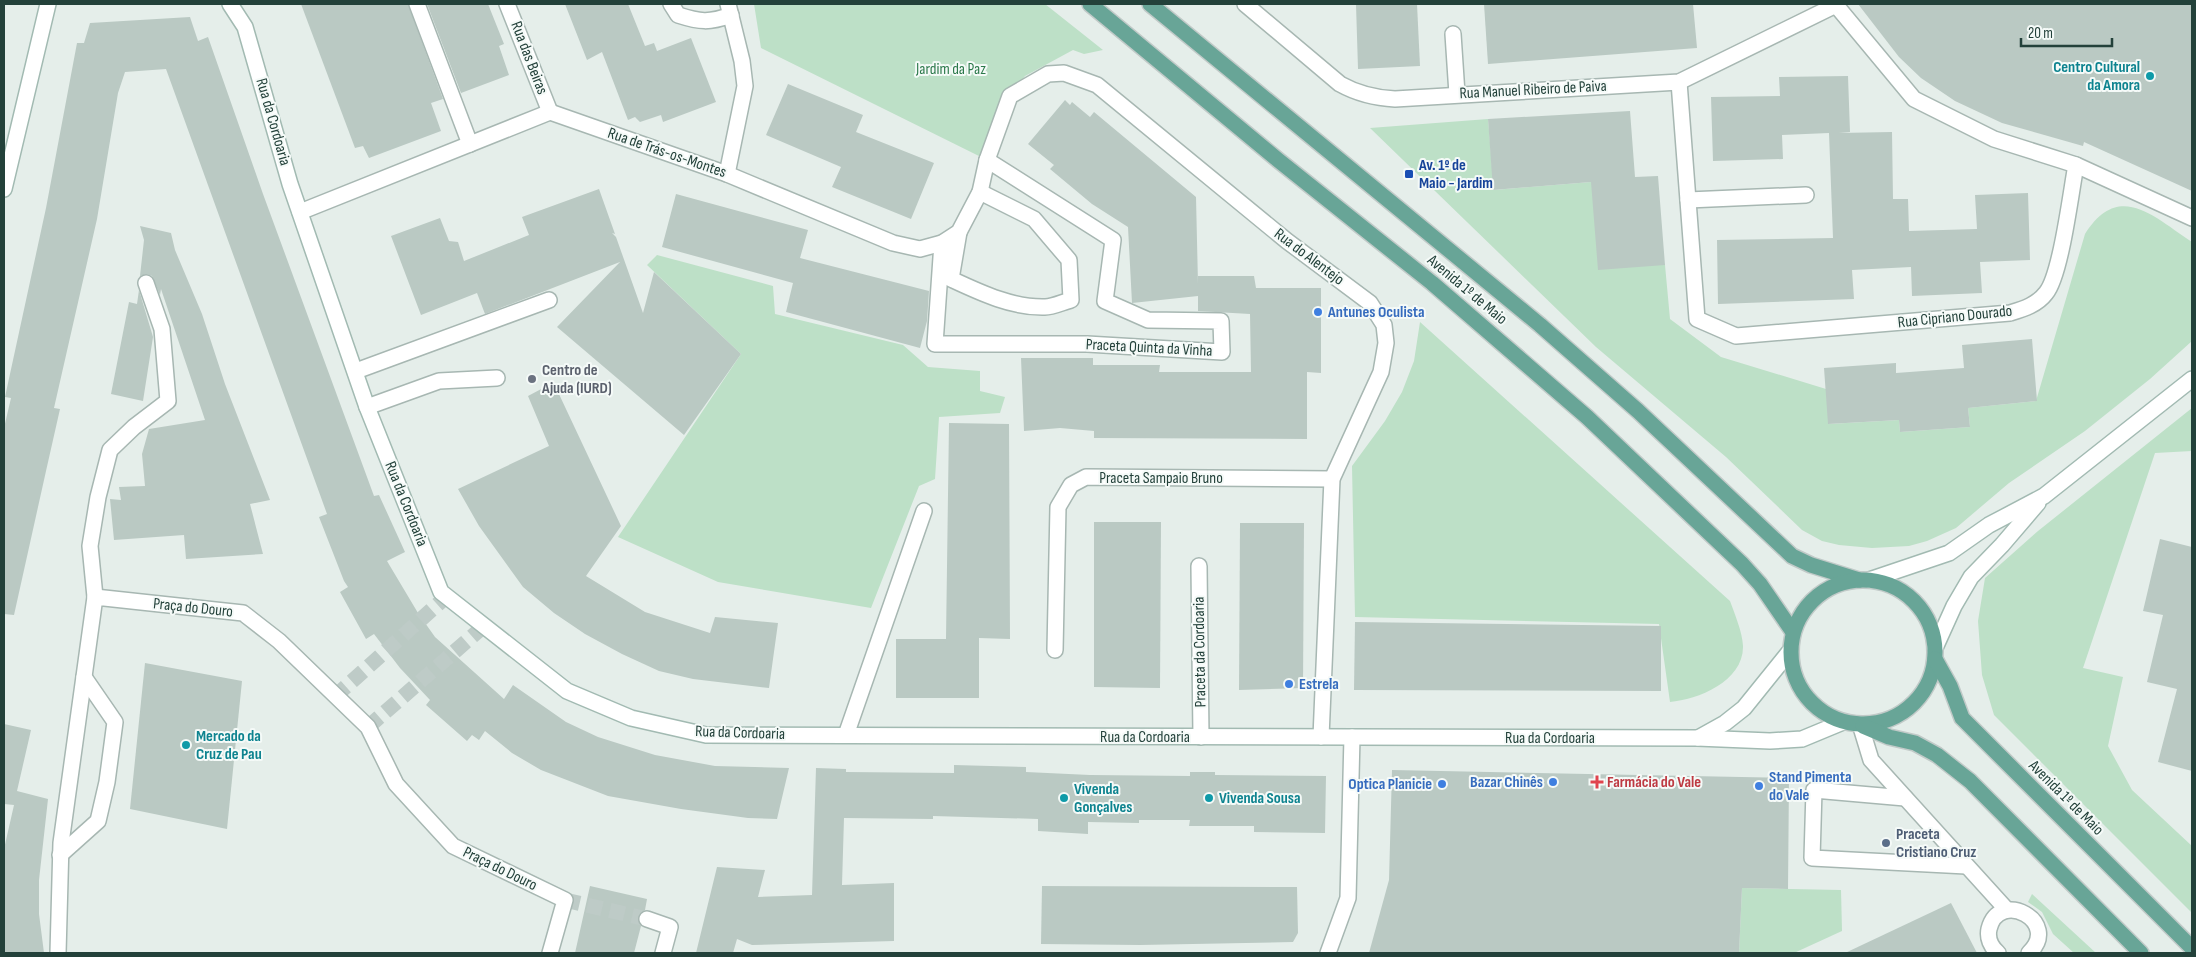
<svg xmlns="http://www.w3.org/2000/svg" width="2196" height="957" viewBox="0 0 2196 957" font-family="'Sofia Sans Condensed',sans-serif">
  <rect width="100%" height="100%" fill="#e5eeea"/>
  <!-- green -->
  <g fill="#bde0c7">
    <polygon points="754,4 1045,4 1103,50 1084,54 1073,50 1025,76 1010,96 987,160 761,48"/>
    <path d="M 1488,119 L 1494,190 L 1591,182 L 1665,265 L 1670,319 L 1721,357 L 1826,389 L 1829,424 L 1899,420 L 1900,432 L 1970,427 L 1968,408 L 2036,401 L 2085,234 C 2119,180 2154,217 2192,242 L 2192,341 L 2150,379 L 2085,431 L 2009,483 L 1956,528 L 1927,541 L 1909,546 L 1872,548 L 1839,545 L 1822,541 L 1802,530 L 1726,457 L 1596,347 L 1370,128 Z"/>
    <polygon points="657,255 773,286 775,314 903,345 928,367 980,371 980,391 1005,397 1000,413 939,417 935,479 919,486 871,608 718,582 618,537 741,354 647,265"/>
    <path d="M 1420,322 L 1730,601 C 1735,615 1742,631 1743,646 C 1744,681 1698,700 1670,702 L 1659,624 L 1355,617 L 1352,466 L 1385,421 L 1402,392 L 1414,361 Z"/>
    <polygon points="2192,408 2192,451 2155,453 2083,668 2123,677 2108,746 2132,790 2192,846 2192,913 1994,715 1982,675 1978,621 1985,578 2038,531"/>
    <polygon points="1742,888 1841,890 1842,931 1794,953 1739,953"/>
    <polygon points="2032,894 2096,953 2074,953 2053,934 2042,912 2028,902"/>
  </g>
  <!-- building -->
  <g fill="#bac9c3">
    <polygon points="301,4 408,4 443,99 431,103 441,131 369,158 363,146 355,148"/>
    <polygon points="427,4 488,4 504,44 499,46 509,75 461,93"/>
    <polygon points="565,4 628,4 645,46 654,43 657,51 691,38 716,102 663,122 661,115 640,122 635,117 628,120 602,52 587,60"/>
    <polygon points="1356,4 1417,4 1420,66 1358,69"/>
    <polygon points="1484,4 1693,4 1697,48 1488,64"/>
    <polygon points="1858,4 2192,4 2192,191 2084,142 2083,146 2002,123 1955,101 1921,78 1899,57"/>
    <polygon points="190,17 198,41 208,37 263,194 374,496 379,495 405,552 387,561 418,613 435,637 504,699 513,685 566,722 598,737 655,755 715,766 789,768 777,819 748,818 681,809 608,796 541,770 512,753 485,731 479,740 472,735 467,741 426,705 430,700 400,668 374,634 366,639 340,592 348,587 344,581 319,517 327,514 166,69 125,72 118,93 97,219 54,408 60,409 46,471 14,615 4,614 4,428 11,398 5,397 46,208 77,43 84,43 90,23"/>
    <polygon points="1848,76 1850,132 1839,133 1892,132 1893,199 1908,199 1909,231 1977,229 1975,195 2028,193 2030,260 1980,262 1982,293 1912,296 1911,267 1852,270 1854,299 1718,304 1717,240 1833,238 1829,133 1782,135 1783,159 1713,161 1711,97 1780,96 1779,77"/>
    <polygon points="788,84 863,115 856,132 934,163 911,219 832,187 841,167 766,135"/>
    <polygon points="1065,100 1070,105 1072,102 1090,117 1094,112 1196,197 1198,284 1198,276 1254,276 1256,288 1321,288 1321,373 1307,372 1307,439 1094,438 1094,431 1060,428 1024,431 1021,358 1093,358 1093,365 1160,365 1159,372 1251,372 1250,314 1198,311 1198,296 1132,303 1128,227 1092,204 1050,169 1054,165 1028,144"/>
    <polygon points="1630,111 1635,177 1658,176 1665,265 1598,270 1591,182 1493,190 1488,119"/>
    <polygon points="599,189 615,234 612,233 616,237 643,313 654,272 741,354 684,435 557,327 620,262 485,314 477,293 421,315 391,236 440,218 449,241 458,242 464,261 529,235 522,217"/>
    <polygon points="676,194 808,230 800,258 929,291 927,321 920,348 786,312 793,283 662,247"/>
    <polygon points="140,226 171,233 175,250 202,314 225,384 270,500 250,504 263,554 186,559 184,535 114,540 110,499 121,500 119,487 145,486 142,454 149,429 205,420 161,289 160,295 152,276 147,274 140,276 144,240"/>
    <polygon points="139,290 153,337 143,401 111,394 129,302 137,304"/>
    <polygon points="2032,339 2037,401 1968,408 1970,427 1900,432 1899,420 1828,424 1824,368 1896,363 1896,373 1964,368 1962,345"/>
    <polygon points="545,387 558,392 621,526 586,576 645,612 710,633 715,617 778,623 769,688 693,679 659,671 622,654 585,634 554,613 523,587 479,526 458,489 549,446 528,396"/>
    <polygon points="949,423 1009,424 1010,639 979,638 979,698 896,698 896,639 946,639"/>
    <polygon points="1094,522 1161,522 1160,688 1094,687"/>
    <polygon points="1240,523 1304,523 1303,688 1239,690"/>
    <polygon points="2160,539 2192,547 2192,771 2158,762 2177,689 2147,682 2163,615 2143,611"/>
    <polygon points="1355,622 1661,626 1661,691 1354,690"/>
    <polygon points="145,663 242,681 227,829 130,809"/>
    <polygon points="4,724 31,730 17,791 48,799 39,880 39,914 44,953 4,953 4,849 14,805 4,804"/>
    <polygon points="954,765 1026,767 1026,772 1090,775 1190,776 1190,772 1215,772 1215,775 1326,776 1325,833 1254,832 1254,826 1189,826 1190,820 1139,820 1139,823 1088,822 1088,834 1038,831 1038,819 933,816 933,819 844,818 842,885 894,883 894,941 752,945 737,939 733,953 696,953 717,867 765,870 758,897 812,895 816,768 846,769 846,772 954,773"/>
    <polygon points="1392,770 1789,778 1788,889 1742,888 1739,953 1369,953 1389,880"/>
    <polygon points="590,886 647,899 645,910 638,916 641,926 634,953 575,953"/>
    <polygon points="1042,886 1297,887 1298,933 1293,942 1140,945 1041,944"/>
    <polygon points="1951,903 1977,953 1845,953"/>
  </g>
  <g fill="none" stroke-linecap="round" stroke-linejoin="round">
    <!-- street-tunnel -->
    <g stroke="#becbc7" stroke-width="15" stroke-dasharray="15 8" stroke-linecap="butt">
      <polyline points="333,693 340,692 447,596"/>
      <polyline points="368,727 484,626"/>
      <polyline points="565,900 647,919"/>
    </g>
    <defs>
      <g id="lane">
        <polyline points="417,4 470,144"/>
        <polyline points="1453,34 1457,94"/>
        <path d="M 959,232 L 951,279 C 979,292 1012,308 1045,307 C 1053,307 1063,302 1071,300 L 1069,260 L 1034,219 L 980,192"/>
        <polyline points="367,407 439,381 497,378"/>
        <polyline points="95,597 90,546 98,497 110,450 134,427 168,401 162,329 146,283"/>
        <polyline points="60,855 98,821 107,782 115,722 84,677"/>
      </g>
      <g id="street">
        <polyline points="507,4 550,112"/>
        <path d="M 671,4 L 678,15 C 700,22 709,23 731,15"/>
        <path d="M 1245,4 L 1340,84 C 1358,94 1375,98 1395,99 L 1679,82 L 1836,5"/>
        <polyline points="1835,4 1914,99 1994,139 2076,165 2192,218"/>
        <path d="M 1679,82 L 1697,319 L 1736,336 L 2010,313 C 2023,309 2037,305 2046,293 C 2061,275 2071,191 2076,165"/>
        <polyline points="727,174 745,86 742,61 728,4"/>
        <polyline points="1688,200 1806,195"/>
        <polyline points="300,212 550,112 727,174 893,243 920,249 942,243 959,232 980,192 987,160 1010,96 1048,74 1064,73 1097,85 1287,241 1370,303 1384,325 1386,343 1381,372 1332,479 1321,737"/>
        <polyline points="942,243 935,344 1087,344 1222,352 1221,321 1148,320 1105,301 1113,240 987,160"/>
        <polyline points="356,371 549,300"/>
        <polyline points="1199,566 1201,737"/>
        <polyline points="1055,650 1058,507 1071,485 1086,477 1332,479"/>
        <polyline points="1860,724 1871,760 2007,910"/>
        <polyline points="846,735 924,511"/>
        <polyline points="1905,798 1814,790 1812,858 1966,866"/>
        <polyline points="647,919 670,927 663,953"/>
        <polyline points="58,953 61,843 95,597 243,613 279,641 368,727 396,784 453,846 565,900 550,953"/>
        <polyline points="1328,953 1348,898 1352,737"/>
        <path d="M 1998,953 C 1991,947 1987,938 1989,929 C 1999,888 2062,922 2029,953"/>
      </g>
      <g id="secondary">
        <polyline points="230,4 245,27 290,184 367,407 441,592 567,691 631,718 706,735 1697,738 1770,741 1802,739 1843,722"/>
        <polyline points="4,189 48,4"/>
        <polyline points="1869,580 1949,553 1989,525 2044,496 2192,379"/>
        <polyline points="1935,648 1954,606 1971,577 2002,545 2038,503"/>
        <polyline points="1698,738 1725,723 1744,708 1790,651"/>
      </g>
      <g id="primary">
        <polyline points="1090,4 1278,160 1432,283 1587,417 1742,564 1760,584 1793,632"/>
        <polyline points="1150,4 1540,325 1638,411 1792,556 1811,565 1859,580"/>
        <circle cx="1863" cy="652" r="72"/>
        <polyline points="1935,659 1950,686 1962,718 2192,948"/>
        <polyline points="1863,726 1889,737 1915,743 1937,755 1970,781 2141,953"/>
      </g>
    </defs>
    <!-- lane casing -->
    <use href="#lane" stroke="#a7b7b2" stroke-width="18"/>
    <!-- street casing -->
    <use href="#street" stroke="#a7b7b2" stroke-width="18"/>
    <!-- secondary casing -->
    <use href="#secondary" stroke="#a2bab2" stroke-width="18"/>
    <!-- primary casing -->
    <use href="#primary" stroke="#c1cac8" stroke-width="18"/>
    <!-- lane -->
    <use href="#lane" stroke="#fff" stroke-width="15"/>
    <!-- street -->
    <use href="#street" stroke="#fff" stroke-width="15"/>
    <!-- secondary -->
    <use href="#secondary" stroke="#fff" stroke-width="15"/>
    <!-- primary -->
    <use href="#primary" stroke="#68a597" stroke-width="15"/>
  </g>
  <!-- markers -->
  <g fill="#0f9aa8" stroke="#f5faf8" stroke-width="2">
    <circle cx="2150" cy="76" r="5"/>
    <circle cx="186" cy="745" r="5"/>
    <circle cx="1064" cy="798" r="5"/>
    <circle cx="1209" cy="798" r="5"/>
  </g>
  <rect fill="#1a4fb4" stroke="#f5faf8" stroke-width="2" x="1404" y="169" width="10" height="10" rx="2.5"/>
  <g fill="#3f7fe0" stroke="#f5faf8" stroke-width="2">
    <circle cx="1318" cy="312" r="5"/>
    <circle cx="1289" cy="684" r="5"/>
    <circle cx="1553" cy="782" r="5"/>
    <circle cx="1442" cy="784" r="5"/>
    <circle cx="1759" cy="786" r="5"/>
  </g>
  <circle fill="#6b7280" stroke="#f5faf8" stroke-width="2" cx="532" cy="379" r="5"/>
  <path fill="#e0444e" stroke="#f5faf8" stroke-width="2" d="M1594.5 774.5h5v5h5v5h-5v5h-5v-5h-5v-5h5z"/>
  <circle fill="#5c6f8a" stroke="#f5faf8" stroke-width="2" cx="1886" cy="843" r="5"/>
  <g text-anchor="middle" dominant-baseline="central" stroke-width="4" stroke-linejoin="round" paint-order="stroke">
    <!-- street labels -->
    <g font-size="16" fill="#23413a" stroke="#f5faf8">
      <text transform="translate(529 58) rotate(69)">Rua das Beiras</text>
      <text transform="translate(1533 90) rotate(-3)">Rua Manuel Ribeiro de Paiva</text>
      <text transform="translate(273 122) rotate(74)">Rua da Cordoaria</text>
      <text transform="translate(667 153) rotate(19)">Rua de Trás-os-Montes</text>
      <text transform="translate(1309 257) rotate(37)">Rua do Alentejo</text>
      <text transform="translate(1467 290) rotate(40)">Avenida 1º de Maio</text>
      <text transform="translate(1955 317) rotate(-6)">Rua Cipriano Dourado</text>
      <text transform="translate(1149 348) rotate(3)">Praceta Quinta da Vinha</text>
      <text x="1161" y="478">Praceta Sampaio Bruno</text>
      <text transform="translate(406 504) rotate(68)">Rua da Cordoaria</text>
      <text transform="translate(193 608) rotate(6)">Praça do Douro</text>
      <text transform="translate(1200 652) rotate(-91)">Praceta da Cordoaria</text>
      <text transform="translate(740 733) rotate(2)">Rua da Cordoaria</text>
      <text x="1145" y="737">Rua da Cordoaria</text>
      <text x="1550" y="738">Rua da Cordoaria</text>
      <text transform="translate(2066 798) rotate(45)">Avenida 1º de Maio</text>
      <text transform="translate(500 869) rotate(26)">Praça do Douro</text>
    </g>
    <!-- culture labels -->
    <g font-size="16" font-weight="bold" fill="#0d838f" stroke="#f5faf8" text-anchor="start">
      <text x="2140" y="67" text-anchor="end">Centro Cultural<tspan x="2140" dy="18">da Amora</tspan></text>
      <text x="196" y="736">Mercado da<tspan x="196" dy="18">Cruz de Pau</tspan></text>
      <text x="1074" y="789">Vivenda<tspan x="1074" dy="18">Gonçalves</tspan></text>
      <text x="1219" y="798">Vivenda Sousa</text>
    </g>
    <!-- park labels -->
    <g font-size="16" fill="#2c794b" stroke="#f5faf8">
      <text x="951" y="69">Jardim da Paz</text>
    </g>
    <!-- transit labels -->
    <g font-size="16" font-weight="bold" fill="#164399" stroke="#f5faf8" text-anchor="start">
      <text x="1419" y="165">Av. 1º de<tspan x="1419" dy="18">Maio - Jardim</tspan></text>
    </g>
    <!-- shop labels -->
    <g font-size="16" font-weight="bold" fill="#366cbe" stroke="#f5faf8" text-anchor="start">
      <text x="1328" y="312">Antunes Oculista</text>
      <text x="1299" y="684">Estrela</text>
      <text x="1769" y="777">Stand Pimenta<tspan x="1769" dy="18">do Vale</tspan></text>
      <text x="1543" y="782" text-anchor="end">Bazar Chinês</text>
      <text x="1432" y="784" text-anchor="end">Optica Planicie</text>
    </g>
    <!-- worship labels -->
    <g font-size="16" font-weight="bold" fill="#5b616d" stroke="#f5faf8" text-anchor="start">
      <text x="542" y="370">Centro de<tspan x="542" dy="18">Ajuda (IURD)</tspan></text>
    </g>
    <!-- health labels -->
    <g font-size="16" font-weight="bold" fill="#be3a42" stroke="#f5faf8" text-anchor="start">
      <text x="1607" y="782">Farmácia do Vale</text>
    </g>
    <!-- service labels -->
    <g font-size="16" font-weight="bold" fill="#4e5e75" stroke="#f5faf8" text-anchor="start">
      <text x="1896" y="834">Praceta<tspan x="1896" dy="18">Cristiano Cruz</tspan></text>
    </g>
  </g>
  <!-- border -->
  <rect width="2196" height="957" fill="none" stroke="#23413a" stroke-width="10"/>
  <!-- scale -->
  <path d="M2021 38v8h91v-8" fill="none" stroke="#23413a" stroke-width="2.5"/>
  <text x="2028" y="38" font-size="15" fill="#23413a" stroke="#f5faf8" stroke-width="4" paint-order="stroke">20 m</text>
</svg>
